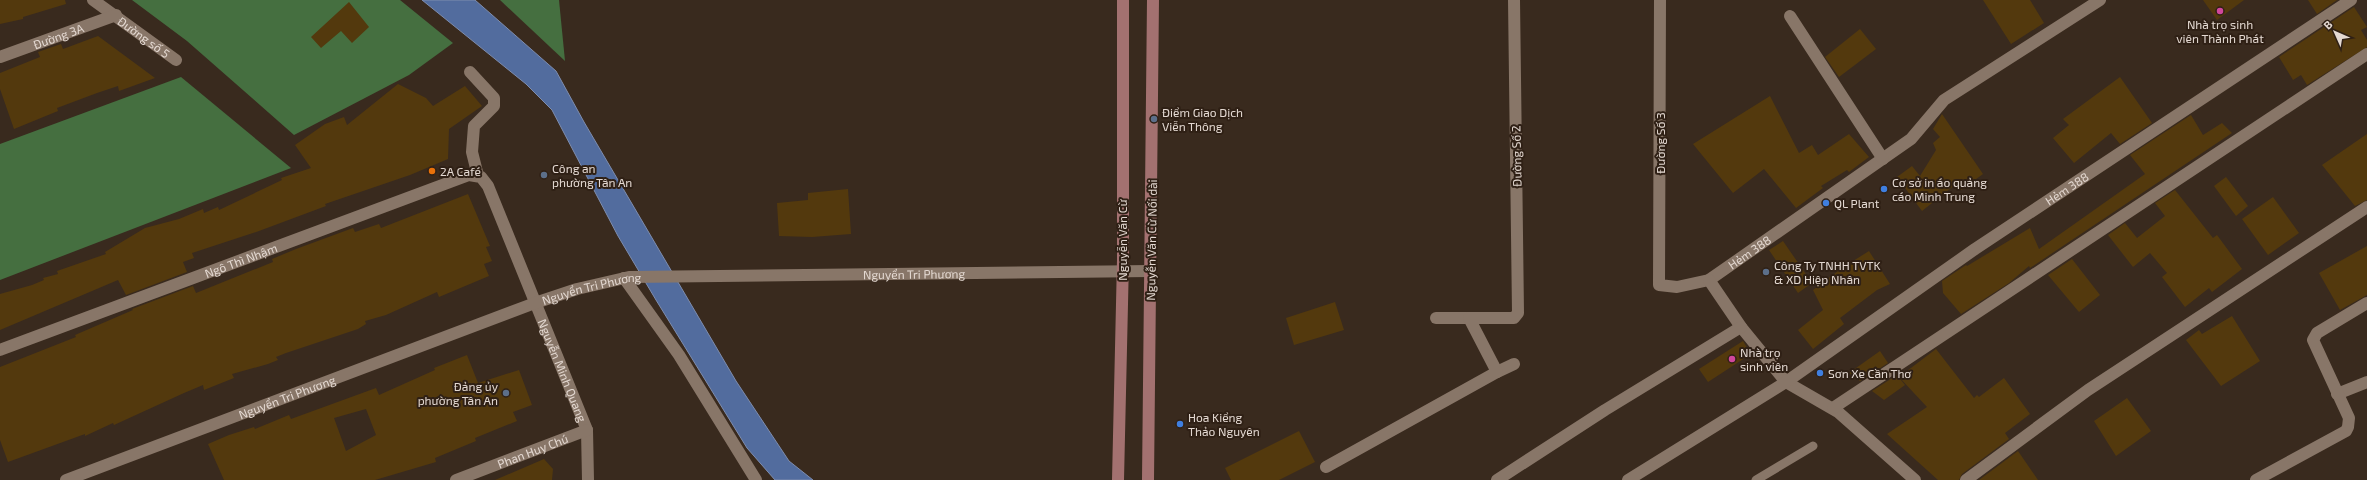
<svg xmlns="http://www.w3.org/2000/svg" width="2367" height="480" viewBox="0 0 2367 480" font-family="'Exo 2',sans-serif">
  <rect width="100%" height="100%" fill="#392a1e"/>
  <!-- forest -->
  <g fill="#456f40">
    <polygon points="132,0 400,0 453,43 409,75 294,135 187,41"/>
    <polygon points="500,0 559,0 565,61"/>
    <polygon points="181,77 291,168 0,280 0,144"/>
  </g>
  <!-- water -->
  <polygon fill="#526c9e" stroke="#7e8dae" points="422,0 475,0 556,71 584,122 736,381 789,461 813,480 775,480 747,448 656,300 618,236 552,110 526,84"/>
  <!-- building -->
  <g fill="#53390d" fill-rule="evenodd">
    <polygon points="0,0 65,0 66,4 23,17 23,19 0,24"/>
    <polygon points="1983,0 2030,0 2044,23 2011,44"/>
    <polygon points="2203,0 2244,0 2217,20"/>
    <polygon points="2308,0 2337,0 2317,14"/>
    <polygon points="349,2 369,27 352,43 341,31 321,48 311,37"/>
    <polygon points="2354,7 2367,27 2361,30 2367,40 2367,47 2307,85 2301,75 2293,80 2279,57"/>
    <polygon points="1860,29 1876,49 1839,77 1825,57"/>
    <polygon points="98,36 155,78 119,91 118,86 97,93 57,108 58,111 14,129 0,89 0,73 40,57 38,52 61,44 63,49"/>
    <polygon points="2120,77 2152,123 2120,144 2111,133 2074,163 2053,138 2069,125 2063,119"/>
    <polygon points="398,84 426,98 433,106 465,86 482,106 449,129 448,159 410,175 325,204 326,206 259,231 192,253 194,258 183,262 187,272 126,295 118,280 0,330 0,294 32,285 44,280 43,278 58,274 57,271 106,254 105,252 145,228 179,219 203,209 204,213 218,207 219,210 282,180 281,178 311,168 295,145 325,124 344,117 347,125"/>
    <polygon points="1770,96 1799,153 1812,145 1818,155 1849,134 1869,157 1849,172 1847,170 1821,186 1823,188 1796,208 1764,169 1733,193 1693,144"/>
    <polygon points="1942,114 1983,174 1961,190 1956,184 1922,211 1897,177 1912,166 1920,176 1936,150 1933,143 1940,137 1933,129"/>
    <polygon points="2191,115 2203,135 2222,123 2232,133 2030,268 2029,266 2009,283 1961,314 1943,293 1942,281 1966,265 1967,266 2030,228 2039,249 2145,174 2130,155"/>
    <polygon points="2367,134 2367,200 2355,206 2322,165"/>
    <polygon points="2226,177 2248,206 2236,216 2214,186"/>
    <polygon points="848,189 851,234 812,237 779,236 777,203 808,200 808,193"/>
    <polygon points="2175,190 2213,238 2217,235 2242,269 2212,292 2209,288 2185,307 2162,277 2167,273 2150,253 2133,267 2108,235 2125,223 2137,238 2165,216 2155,203"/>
    <polygon points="468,194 490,246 486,247 492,261 484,264 489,276 439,297 437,292 386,315 365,321 366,324 358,329 286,353 276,357 278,360 268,364 232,374 234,378 204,390 203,385 184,393 114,425 113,423 85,436 85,434 8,462 0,440 0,367 76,337 75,335 133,310 132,309 193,286 196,293 273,262 272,259 296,249 353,228 355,232 379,224 381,228"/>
    <polygon points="2273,197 2299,233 2268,255 2242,219"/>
    <polygon points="1783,241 1812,283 1798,293 1769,250"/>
    <polygon points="2367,246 2367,295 2340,310 2319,273"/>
    <polygon points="1869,251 1890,284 1877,290 1840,318 1844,324 1813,349 1798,330 1823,310 1813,290 1842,268"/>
    <polygon points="2072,259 2100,295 2079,312 2048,275"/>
    <polygon points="1335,302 1344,330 1294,345 1286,318"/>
    <polygon points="2232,316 2260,361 2221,386 2186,340 2199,330 2202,334"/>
    <polygon points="1743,341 1751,354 1708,382 1699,369"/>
    <polygon points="1936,349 1974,398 1977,395 1979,397 2004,378 2030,414 2005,433 2009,439 1962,474 1959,480 1938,480 1887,434 1927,407 1899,377"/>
    <polygon points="1880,351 1888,363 1860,381 1849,373"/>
    <path d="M 467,355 L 478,383 L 519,370 L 532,405 L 513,412 L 517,421 L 475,438 L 476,441 L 435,458 L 436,462 L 375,480 L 224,480 L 208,444 L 229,435 L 254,427 L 255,429 L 289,415 L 291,419 L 376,388 L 379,395 L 435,370 L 434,368 ZM 366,409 L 376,435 L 346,451 L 334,418 Z"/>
    <polygon points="1897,375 1905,385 1884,400 1872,391"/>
    <polygon points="2127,398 2151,431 2116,456 2094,421"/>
    <polygon points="1299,431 1315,462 1279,480 1231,480 1225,468"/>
    <polygon points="2018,451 2038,480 1979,480"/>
    <polygon points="544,459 553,469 552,480 495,480"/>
  </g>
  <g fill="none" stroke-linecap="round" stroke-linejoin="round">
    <!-- service -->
    <polyline stroke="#887668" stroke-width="9" points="1756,480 1813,446"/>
    <!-- minor -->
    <g stroke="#887668" stroke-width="12">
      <path id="s1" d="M 93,0 L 176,60"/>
      <path id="s2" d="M 1660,0 L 1659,285 L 1677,287 L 1709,280 L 1911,139 L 1944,100 L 2100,0"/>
      <polyline points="1790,16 1883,159"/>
      <path id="s3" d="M 0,57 L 116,15"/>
      <polyline points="470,72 494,98 494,106 474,126 472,152 478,176"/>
      <polyline points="624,278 679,355 756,480"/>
      <polyline points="1709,280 1741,327 1786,382 1838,412 1915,480"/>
      <polyline points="1436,318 1469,318"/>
      <path id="s4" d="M 0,350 L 469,175 L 481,177 L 488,186 L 587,430 L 588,480"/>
      <polyline points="1497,372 1514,364"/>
      <polyline points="2337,394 2367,382"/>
      <polyline points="1833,408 2367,54"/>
      <polyline points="1326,467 1497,372 1469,318 1514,318 1518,313 1514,0"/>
      <path id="s5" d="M 456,480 L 587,430"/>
      <polyline points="1497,480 1605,410 1741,327"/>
      <path id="s6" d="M 1628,480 L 1786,382 L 1975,249 L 2351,0"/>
      <polyline points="1966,480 2088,390 2367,207"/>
      <polyline points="2256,480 2346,431 2348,427 2349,418 2313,340 2317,333 2367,303"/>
    </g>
    <!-- tertiary -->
    <path stroke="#887668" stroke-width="12" id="s7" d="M 66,480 L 535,303 L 577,289 L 629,277 L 1150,271"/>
    <!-- secondary -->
    <g stroke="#a37170" stroke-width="12">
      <polyline points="1118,480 1123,260 1123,0"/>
      <polyline points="1148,480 1153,0"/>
    </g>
  </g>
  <!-- markers -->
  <g fill="#d1479c" stroke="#2f2015" stroke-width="1.5">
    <circle cx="2220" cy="11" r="4"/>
    <circle cx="1732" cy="359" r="4"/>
  </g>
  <g fill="#5c6f8a" stroke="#2f2015" stroke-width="1.5">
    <circle cx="1154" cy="119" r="4"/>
    <circle cx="544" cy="175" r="4"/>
    <circle cx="1766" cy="272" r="4"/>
    <circle cx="506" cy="393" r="4"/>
  </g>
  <circle fill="#e8710a" stroke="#2f2015" stroke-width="1.5" cx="432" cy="171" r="4"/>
  <g fill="#3f7fe0" stroke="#2f2015" stroke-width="1.5">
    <circle cx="1884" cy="189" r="4"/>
    <circle cx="1826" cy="203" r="4"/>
    <circle cx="1820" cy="373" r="4"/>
    <circle cx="1180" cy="424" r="4"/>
  </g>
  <g text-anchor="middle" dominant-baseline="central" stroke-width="4" stroke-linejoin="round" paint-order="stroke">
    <!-- poi labels -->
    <g font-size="12" fill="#e4d9d2" stroke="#2f2015" text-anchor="start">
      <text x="2220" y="24" text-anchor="middle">Nhà trọ sinh<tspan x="2220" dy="14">viên Thành Phát</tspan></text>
      <text x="1162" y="112">Điểm Giao Dịch<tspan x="1162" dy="14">Viễn Thông</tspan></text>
      <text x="552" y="168">Công an<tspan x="552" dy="14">phường Tân An</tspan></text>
      <text x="440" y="171">2A Café</text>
      <text x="1892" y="182">Cơ sở in áo quảng<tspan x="1892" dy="14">cáo Minh Trung</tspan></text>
      <text x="1834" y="203">QL Plant</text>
      <text x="1774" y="265">Công Ty TNHH TVTK<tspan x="1774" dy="14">&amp; XD Hiệp Nhân</tspan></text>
      <text x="1740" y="352">Nhà trọ<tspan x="1740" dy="14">sinh viên</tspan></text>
      <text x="1828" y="373">Sơn Xe Cần Thơ</text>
      <text x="498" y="386" text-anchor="end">Đảng ủy<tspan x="498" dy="14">phường Tân An</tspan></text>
      <text x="1188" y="417">Hoa Kiểng<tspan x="1188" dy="14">Thảo Nguyên</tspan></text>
    </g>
    <!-- street labels -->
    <g font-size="12" fill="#e4d9d2" stroke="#2f2015">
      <text stroke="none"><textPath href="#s3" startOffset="62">Đường 3A</textPath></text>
      <text stroke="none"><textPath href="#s1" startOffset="63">Đường số 5</textPath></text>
      <text transform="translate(1660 143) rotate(-90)">Đường Số 3</text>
      <text transform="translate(1516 156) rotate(-91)">Đường Số 2</text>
      <text stroke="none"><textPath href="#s6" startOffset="527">Hẻm 388</textPath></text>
      <text transform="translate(1122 240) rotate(-90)">Nguyễn Văn Cừ</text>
      <text transform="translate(1151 240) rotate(-89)">Nguyễn Văn Cừ Nối dài</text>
      <text stroke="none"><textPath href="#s2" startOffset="385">Hẻm 388</textPath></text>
      <text stroke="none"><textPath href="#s4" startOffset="257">Ngô Thì Nhậm</textPath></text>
      <text stroke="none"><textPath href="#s7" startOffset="884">Nguyển Tri Phương</textPath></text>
      <text stroke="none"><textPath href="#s7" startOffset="560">Nguyển Tri Phương</textPath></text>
      <text stroke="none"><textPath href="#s4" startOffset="723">Nguyễn Minh Quang</textPath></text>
      <text stroke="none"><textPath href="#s7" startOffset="236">Nguyển Tri Phương</textPath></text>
      <text stroke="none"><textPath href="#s5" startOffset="82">Phan Huy Chú</textPath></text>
    </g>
  </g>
  <!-- north arrow -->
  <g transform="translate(2335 32) rotate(315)" stroke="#2f2015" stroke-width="3" paint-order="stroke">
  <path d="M0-3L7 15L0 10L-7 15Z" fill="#e4d9d2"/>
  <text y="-6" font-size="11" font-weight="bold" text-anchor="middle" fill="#e4d9d2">B</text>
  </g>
</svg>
